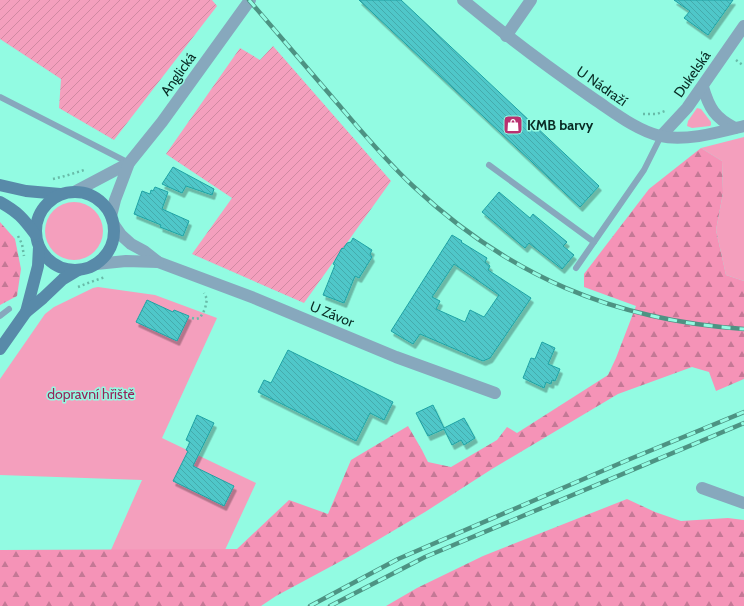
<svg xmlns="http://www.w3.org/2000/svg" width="744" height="606" viewBox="0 0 744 606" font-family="Cabin,sans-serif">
  <defs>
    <pattern id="forest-firs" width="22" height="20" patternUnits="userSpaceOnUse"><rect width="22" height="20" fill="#f593b7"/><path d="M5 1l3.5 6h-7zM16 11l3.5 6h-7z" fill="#c47895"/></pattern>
    <pattern id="garden-furrows" width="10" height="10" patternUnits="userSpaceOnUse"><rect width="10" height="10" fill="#f49fbd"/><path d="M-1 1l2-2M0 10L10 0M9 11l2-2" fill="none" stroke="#d089a2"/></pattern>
    <pattern id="building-back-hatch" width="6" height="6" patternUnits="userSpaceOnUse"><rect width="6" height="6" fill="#50c7c9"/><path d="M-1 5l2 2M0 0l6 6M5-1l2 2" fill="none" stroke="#44abac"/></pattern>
    <filter id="shadow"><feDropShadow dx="2.5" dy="4.5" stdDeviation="0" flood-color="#0004"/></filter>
  </defs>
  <rect width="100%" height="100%" fill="#92fbe2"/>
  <!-- green -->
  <g fill="#f49fbd">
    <polygon points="697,108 701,109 711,122 711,125 710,126 692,128 687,126 688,121"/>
    <polygon points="744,137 744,281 726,275 716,230 723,193 722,161 701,148"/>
    <circle cx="74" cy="231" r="29"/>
    <polygon points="98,287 155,295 217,318 162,438 256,483 225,550 111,550 142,480 0,475 0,379 45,314 54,307 93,288"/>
  </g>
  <!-- forest -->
  <g fill="url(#forest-firs)">
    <polygon points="701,148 722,161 723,193 716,230 726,275 744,281 744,379 716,391 709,372 692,367 618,394 492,469 425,512 354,554 276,596 261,606 0,606 0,550 237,549 289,500 328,514 351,460 408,426 422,450 428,462 451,467 497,440 507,427 517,433 608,375 616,358 636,306 584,287 584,274 649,189"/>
    <polygon points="0,222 15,239 21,269 17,296 0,305"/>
    <polygon points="627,499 655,512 681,521 728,518 744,520 744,606 386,606 417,588 483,556"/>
  </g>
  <!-- garden -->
  <g fill="url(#garden-furrows)">
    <polygon points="0,0 212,0 217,6 114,140 59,108 61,79 0,39"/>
    <polygon points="273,46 391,181 304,303 192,254 232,198 166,154 240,48 260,60"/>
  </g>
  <!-- building -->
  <g fill="url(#building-back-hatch)" stroke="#1ea2a4" fill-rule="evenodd" filter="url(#shadow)">
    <polygon points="359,0 401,0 599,186 580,207"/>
    <polygon points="674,0 733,0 708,35 684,18 690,11"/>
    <polygon points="173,167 214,189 212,195 186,186 182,193 162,184"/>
    <polygon points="155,187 168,192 162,209 189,221 183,236 160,227 161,225 134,214 142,191 150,194 151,190 153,191"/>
    <polygon points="499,192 530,218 533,214 567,242 563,246 574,255 562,269 529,243 525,248 482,212"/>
    <path d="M 452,235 L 462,241 L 461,242 L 487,258 L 485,262 L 490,266 L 488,270 L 531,298 L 490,358 L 483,361 L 420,334 L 413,344 L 391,331 ZM 454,264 L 499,295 L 484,317 L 470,310 L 465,322 L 436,309 L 440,301 L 432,297 Z"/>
    <polygon points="353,238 372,250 370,254 372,257 359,278 355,276 344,303 323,295 335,265 333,264 342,248 343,249 347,243 351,242"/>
    <polygon points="147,300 173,312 174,310 189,316 177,341 136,322"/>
    <polygon points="542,342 555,348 548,364 560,369 555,381 552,380 551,384 546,382 544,388 523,378 531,358 535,359"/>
    <polygon points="288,350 393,402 384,420 370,413 356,441 258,392 264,380 271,383"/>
    <polygon points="433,405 444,428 464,418 475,438 464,445 461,440 452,445 444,429 428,436 416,413"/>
    <polygon points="197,415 214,423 193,466 234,486 224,506 173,481 188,451 186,450 190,442 186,440"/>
  </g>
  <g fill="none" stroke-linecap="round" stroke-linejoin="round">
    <!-- path -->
    <g stroke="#68bba8" stroke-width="2.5" stroke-dasharray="2 3" stroke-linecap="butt">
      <polyline points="736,60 744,66"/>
      <polyline points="643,114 657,114 665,111"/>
      <polyline points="53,179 65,176 84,170"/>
      <polyline points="18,236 22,244 24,256"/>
      <polyline points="78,287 88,283 105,277"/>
      <polyline points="192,318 196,319 200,318 205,309 207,299 204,293"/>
    </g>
    <!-- service -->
    <g stroke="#87a8bd" stroke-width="6">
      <polyline points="0,97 129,163"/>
      <polyline points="489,165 594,242"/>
      <polyline points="576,268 644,170 661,136"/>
      <polyline points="0,316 9,309"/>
    </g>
    <!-- minor -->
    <g stroke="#87a8bd" stroke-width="12">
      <polyline points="506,36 531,0"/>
      <path d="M 703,87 C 709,108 715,118 735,128"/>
      <polyline points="661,136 687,108 744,26"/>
      <polyline points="114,225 121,235 131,244 144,251 158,262 254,298 396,357 495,393"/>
      <polyline points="96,264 126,261 158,262"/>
      <polyline points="702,488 744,503"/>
    </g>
    <!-- tertiary -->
    <g stroke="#87a8bd" stroke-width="12">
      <path d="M 463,0 C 505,35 549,68 594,99 C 615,113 636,130 660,136 C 685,142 720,132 744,126"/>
      <polyline points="76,191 129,163"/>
      <polyline points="111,216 115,200 129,163 162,122 250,0"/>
    </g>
    <!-- secondary -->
    <g stroke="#588aa9" stroke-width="12">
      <polyline points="0,185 26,191 60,194"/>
      <circle cx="75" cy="231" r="39"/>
      <path d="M 0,202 C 18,212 23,218 35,234"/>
      <polyline points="26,312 38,266 39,247"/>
      <polyline points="0,349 26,312 43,298 63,279 78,270"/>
    </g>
    <defs>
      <g id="rail">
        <path d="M 249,0 C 279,35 308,69 338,104 C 362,132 386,161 413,186 C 509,276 613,320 744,329"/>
        <polyline points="310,606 398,559 630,459 744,412"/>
        <polyline points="330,606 425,557 744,423"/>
      </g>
    </defs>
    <!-- rail casing -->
    <use href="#rail" stroke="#4d9383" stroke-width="4.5"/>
    <!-- rail -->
    <use href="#rail" stroke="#92fbe2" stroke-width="3" stroke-dasharray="9" stroke-linecap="butt"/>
  </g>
  <!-- icons -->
  <defs>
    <symbol id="shop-square" viewBox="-11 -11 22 22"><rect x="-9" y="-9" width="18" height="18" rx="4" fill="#b93170" stroke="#92fbe2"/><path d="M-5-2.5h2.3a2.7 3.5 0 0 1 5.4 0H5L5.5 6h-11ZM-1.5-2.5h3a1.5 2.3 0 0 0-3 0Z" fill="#fff"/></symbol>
  </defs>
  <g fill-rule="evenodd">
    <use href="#shop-square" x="502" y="114" width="22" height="22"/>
  </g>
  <g text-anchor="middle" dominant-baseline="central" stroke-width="3" stroke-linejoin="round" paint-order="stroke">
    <!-- street labels -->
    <g font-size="14" fill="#082b24" stroke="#92fbe2">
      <text transform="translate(178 74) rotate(-54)">Anglická</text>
      <text transform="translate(692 74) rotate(-55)">Dukelská</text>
      <text transform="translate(602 86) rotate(35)">U Nádraží</text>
      <text transform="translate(332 314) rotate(22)">U Závor</text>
    </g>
    <!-- poi labels -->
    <g font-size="14" font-weight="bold" fill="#082b24" stroke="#92fbe2" text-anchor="start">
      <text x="527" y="125">KMB barvy</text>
    </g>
    <!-- park labels -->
    <g font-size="14" fill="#952459" stroke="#92fbe2">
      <text x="91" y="394">dopravní hřiště</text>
    </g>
  </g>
</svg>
